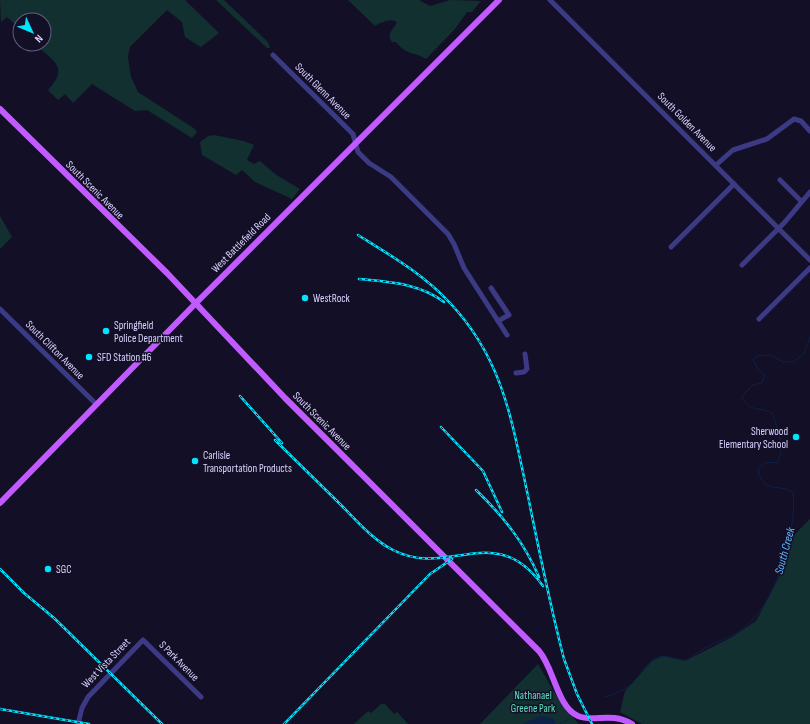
<svg xmlns="http://www.w3.org/2000/svg" width="810" height="724" viewBox="0 0 810 724" font-family="'Sofia Sans Condensed',sans-serif">
  <rect width="100%" height="100%" fill="#130f26"/>
  <!-- green -->
  <g fill="#12302f">
    <path d="M 0,0 L 185,0 L 219,33 L 201,47 L 185,37 L 182,22 L 167,10 L 130,47 L 128,57 L 131,77 L 138,92 L 195,129 L 197,132 L 192,138 L 147,110 L 135,111 L 92,84 L 73,103 L 65,94 L 58,100 L 48,90 C 70,67 53,61 35,44 L 44,44 L 44,20 L 20,20 L 20,29 L 7,17 L 1,22 Z"/>
    <polygon points="216,0 224,0 268,42 270,48 267,48"/>
    <path d="M 348,0 L 419,0 L 430,6 L 450,0 L 481,1 L 472,12 L 467,12 L 455,29 L 426,59 C 414,51 408,57 396,42 L 392,42 C 386,34 393,30 397,22 C 390,18 382,22 375,26 Z"/>
    <polygon points="214,135 244,141 254,145 247,160 254,164 260,161 275,174 300,189 292,199 255,182 242,170 236,175 202,155 200,142 208,136"/>
    <polygon points="0,216 12,237 0,249"/>
    <polygon points="810,519 810,724 642,724 620,712 625,691 652,661 663,656 683,660 687,660 732,637 756,621 783,570 787,559 788,541"/>
    <polygon points="538,664 560,702 579,724 480,724"/>
    <polygon points="381,704 385,704 394,714 397,712 408,724 354,724 368,711 371,713"/>
  </g>
  <!-- water -->
  <polygon fill="#0c2248" points="541,716 554,719 556,724 522,724"/>
  <g fill="none" stroke-linecap="round" stroke-linejoin="round">
    <!-- stream -->
    <g stroke="#0c2248" stroke-width="1">
      <path d="M 605,697 C 612,694 622,692 628,687 C 640,679 645,661 659,657 C 669,654 678,662 687,660 C 695,655 702,649 711,645 C 720,640 732,637 741,630 C 776,606 797,534 793,492 C 776,483 764,494 758,470 C 764,461 768,462 777,463 C 786,448 777,429 773,414 C 759,405 749,414 742,396 L 753,385 L 762,383 L 765,375 L 759,371 L 753,360 L 757,356 L 770,355 L 783,362 L 793,362 L 804,354 L 810,337"/>
      <polyline points="559,724 568,720"/>
    </g>
    <!-- minor -->
    <g stroke="#3d3a85" stroke-width="5">
      <polyline points="550,0 810,260"/>
      <polyline points="273,55 353,134 358,152 369,163 391,177 448,234 454,244 464,268 507,335"/>
      <polyline points="716,165 733,150 767,139 794,119 801,121 810,131"/>
      <polyline points="780,180 801,201"/>
      <polyline points="671,247 734,184"/>
      <polyline points="742,265 784,223 810,192"/>
      <polyline points="491,288 509,315 498,321"/>
      <polyline points="0,309 96,404"/>
      <polyline points="759,319 810,268"/>
      <polyline points="516,373 524,372 527,369 525,354"/>
      <polyline points="78,724 82,708 88,697 143,640 201,697"/>
    </g>
    <!-- major -->
    <g stroke="#c25bff" stroke-width="6">
      <path d="M 0,109 L 167,273 L 285,398 L 539,651 C 554,668 557,707 578,716 C 594,723 610,711 632,724"/>
      <polyline points="0,503 196,303 499,0"/>
    </g>
    <defs>
      <g id="rail">
        <path d="M 358,235 C 390,255 423,274 450,303 C 504,360 512,423 528,496 C 539,551 550,605 564,659 L 577,694 L 592,724"/>
        <path d="M 359,279 C 389,282 419,283 444,302"/>
        <polyline points="240,396 282,443"/>
        <polyline points="441,427 483,471 502,512"/>
        <path d="M 275,440 C 297,462 320,484 342,506 C 358,522 373,540 393,550 C 449,579 495,519 543,586"/>
        <path d="M 476,490 C 503,516 524,542 539,577"/>
        <polyline points="0,569 24,593 54,618 162,724"/>
        <polyline points="0,709 89,724"/>
        <polyline points="284,724 430,574 452,559"/>
      </g>
    </defs>
    <!-- rail casing -->
    <use href="#rail" stroke="#00e5ff" stroke-width="2.5"/>
    <!-- rail -->
    <use href="#rail" stroke="#130f26" stroke-width="1" stroke-dasharray="3" stroke-linecap="butt"/>
  </g>
  <!-- markers -->
  <g fill="#00e5ff" stroke="#130f26" stroke-width="1.5">
    <circle cx="305" cy="298" r="4"/>
    <circle cx="106" cy="331" r="4"/>
    <circle cx="89" cy="357" r="4"/>
    <circle cx="796" cy="437" r="4"/>
    <circle cx="195" cy="461" r="4"/>
    <circle cx="48" cy="569" r="4"/>
  </g>
  <g text-anchor="middle" dominant-baseline="central" stroke-width="3" stroke-linejoin="round" paint-order="stroke">
    <!-- street labels -->
    <g font-size="11" fill="#d9d4ff" stroke="#130f26">
      <text transform="translate(323 91) rotate(45)">South Glenn Avenue</text>
      <text transform="translate(687 122) rotate(45)">South Golden Avenue</text>
      <text transform="translate(95 190) rotate(45)">South Scenic Avenue</text>
      <text transform="translate(241 243) rotate(-45)">West Battlefield Road</text>
      <text transform="translate(55 350) rotate(45)">South Clifton Avenue</text>
      <text transform="translate(322 421) rotate(45)">South Scenic Avenue</text>
      <text transform="translate(179 661) rotate(45)">S Park Avenue</text>
      <text transform="translate(106 663) rotate(-46)">West Vista Street</text>
    </g>
    <!-- poi labels -->
    <g font-size="11" fill="#d9d4ff" stroke="#130f26" text-anchor="start">
      <text x="313" y="298">WestRock</text>
      <text x="114" y="325">Springfield<tspan x="114" dy="13">Police Department</tspan></text>
      <text x="97" y="357">SFD Station #6</text>
      <text x="788" y="431" text-anchor="end">Sherwood<tspan x="788" dy="13">Elementary School</tspan></text>
      <text x="203" y="455">Carlisle<tspan x="203" dy="13">Transportation Products</tspan></text>
      <text x="56" y="569">SGC</text>
    </g>
    <!-- park labels -->
    <g font-size="11" fill="#5fe0c0" stroke="#130f26">
      <text x="533" y="695">Nathanael<tspan x="533" dy="13">Greene Park</tspan></text>
    </g>
    <!-- water labels -->
    <g font-size="12" font-style="italic" fill="#62b6ff" stroke="#130f26">
      <text transform="translate(785 551) rotate(-75)">South Creek</text>
    </g>
  </g>
  <!-- north arrow -->
  <g transform="translate(32 32) rotate(134)"><circle r="19" fill="#130f26" stroke="#625e7d"/>
  <path d="M0-3L7 15L0 10L-7 15Z" fill="#00e5ff"/>
  <text y="-6" font-size="11" font-weight="bold" text-anchor="middle" fill="#d9d4ff">N</text>
  </g>
</svg>
